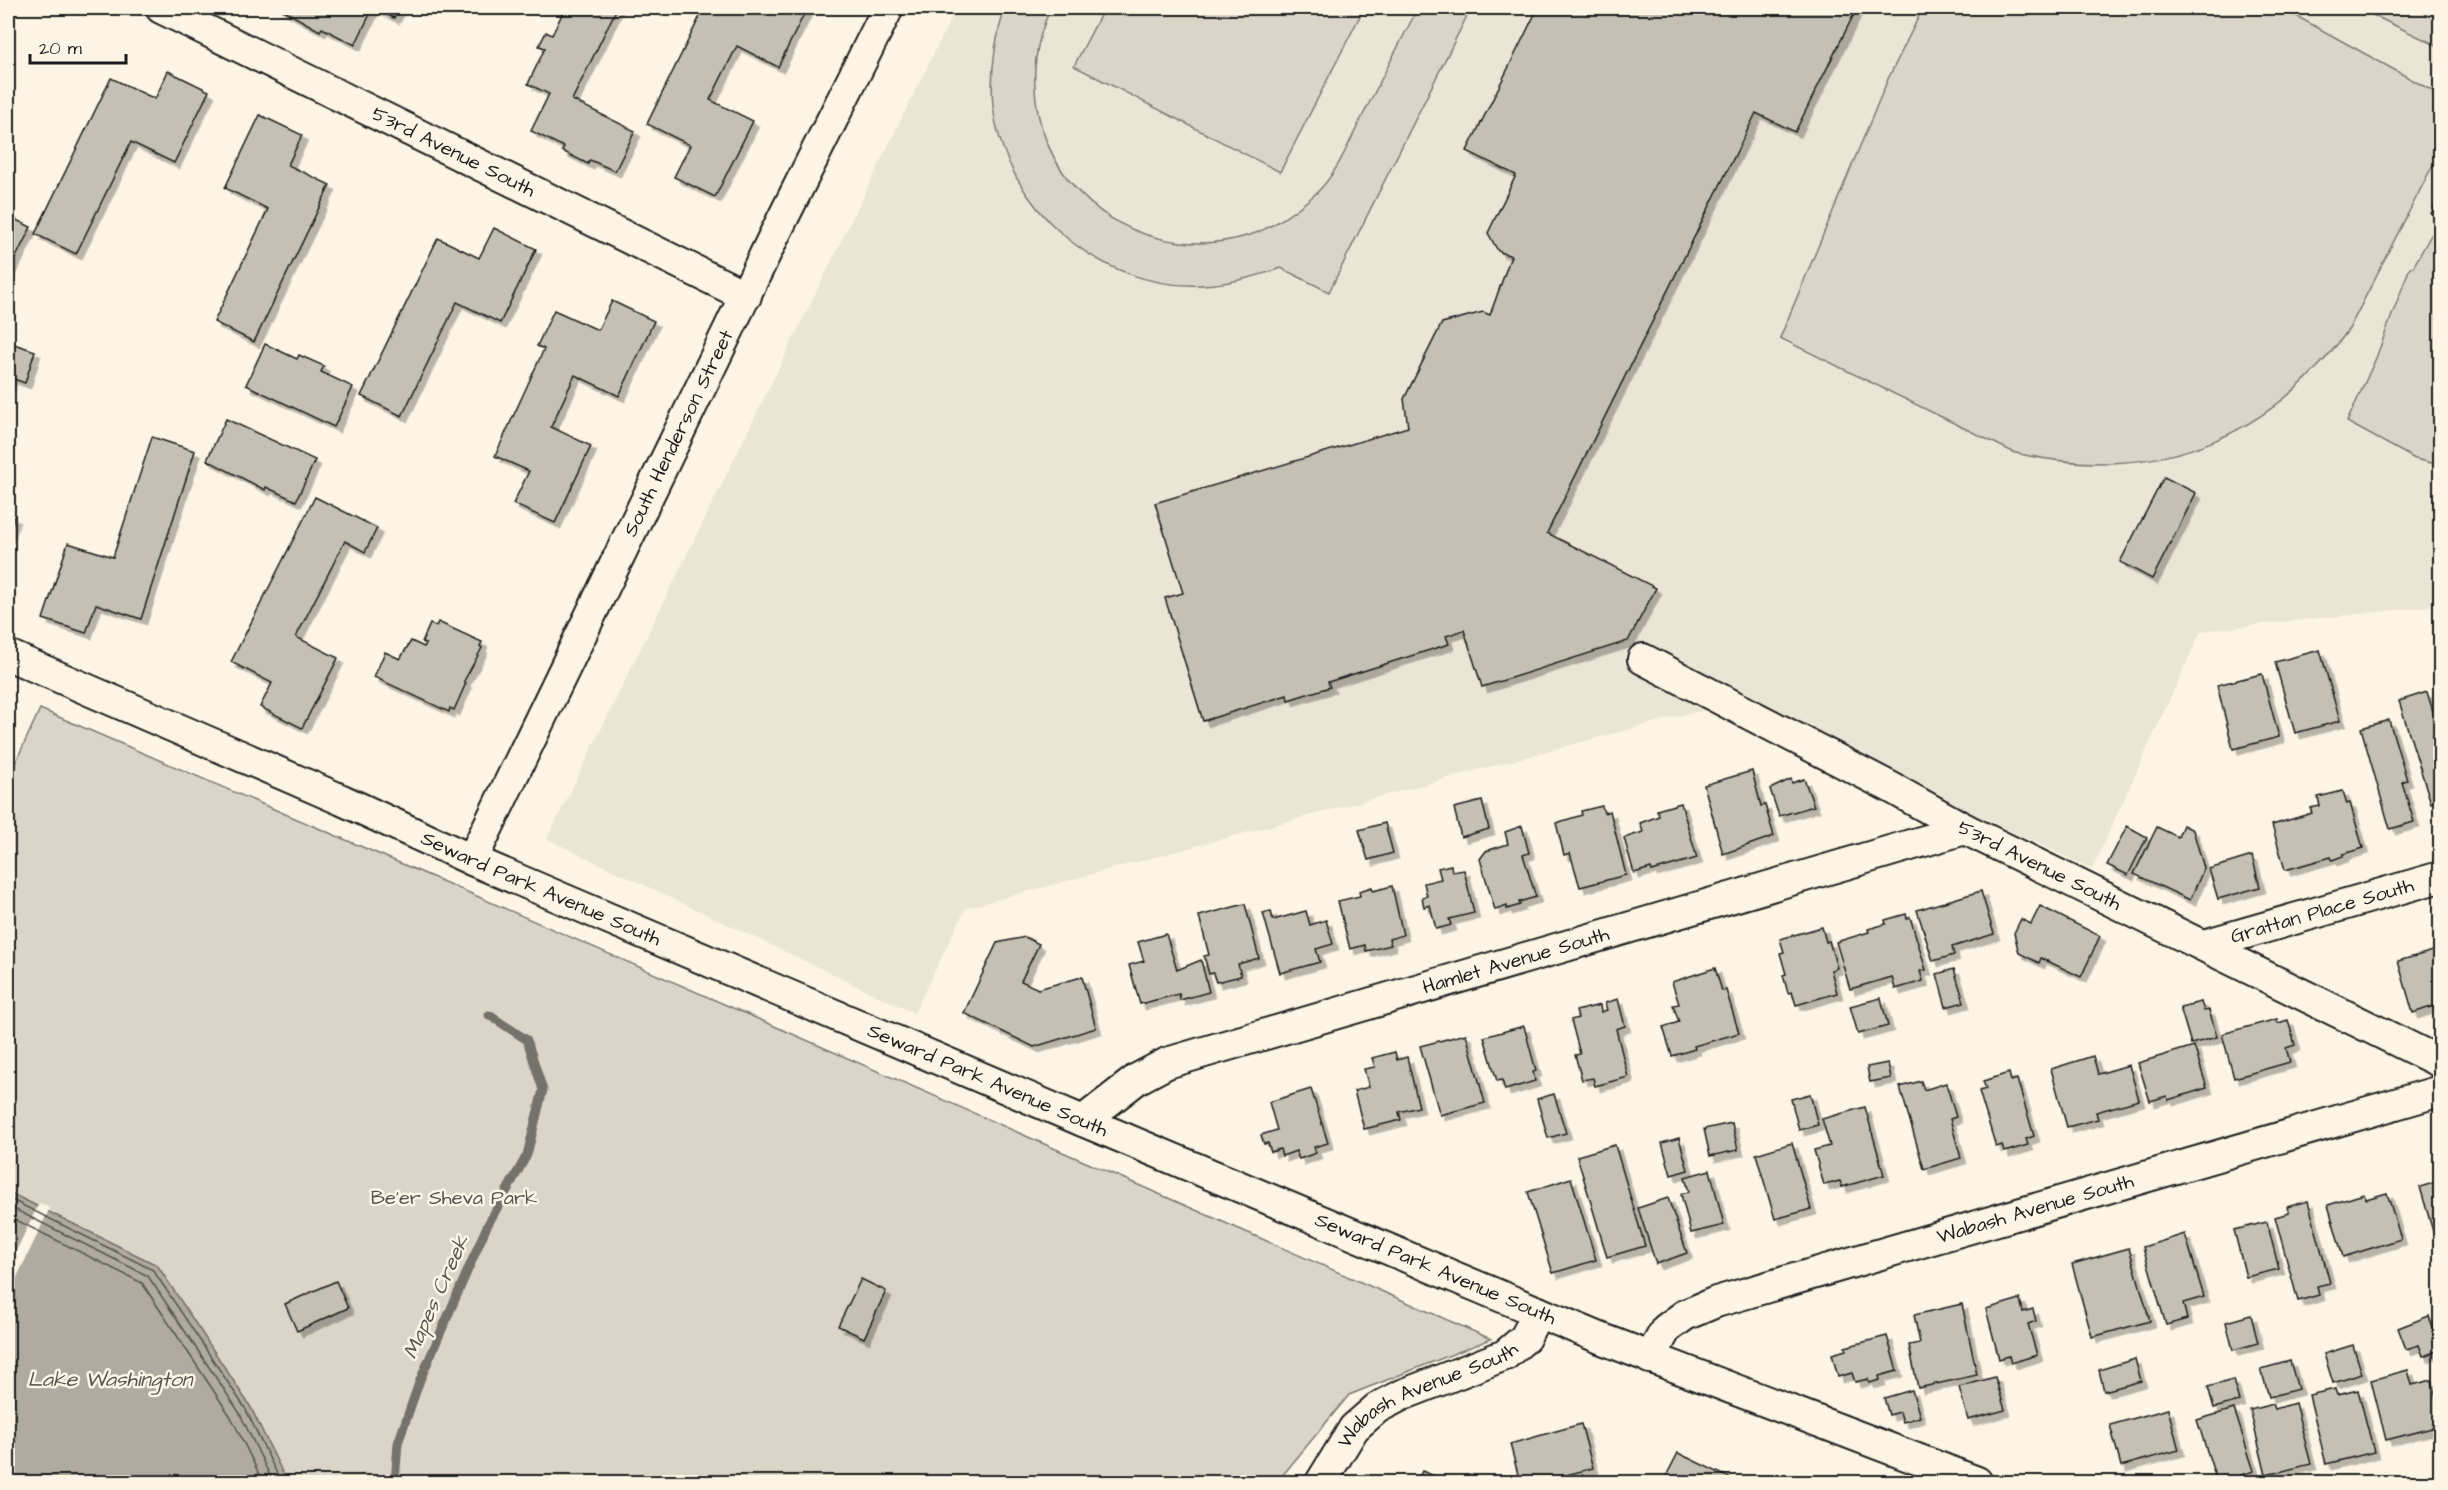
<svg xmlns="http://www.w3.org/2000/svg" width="2448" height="1490" viewBox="0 0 2448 1490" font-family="'Architects Daughter',sans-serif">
  <defs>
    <filter id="shadow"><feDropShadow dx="5.5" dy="5.5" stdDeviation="0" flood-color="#0004"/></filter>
  </defs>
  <rect width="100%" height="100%" fill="#fcf5e5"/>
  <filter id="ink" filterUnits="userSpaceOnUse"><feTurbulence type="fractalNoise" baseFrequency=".0167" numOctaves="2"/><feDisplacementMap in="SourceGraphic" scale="12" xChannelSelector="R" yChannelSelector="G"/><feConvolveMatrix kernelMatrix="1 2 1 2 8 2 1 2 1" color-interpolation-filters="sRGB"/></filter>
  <g filter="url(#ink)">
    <!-- built -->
    <polygon fill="#ebe5d6" points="956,8 2358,8 2440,47 2440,605 2201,631 2092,869 1738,704 1686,714 966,908 914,1013 547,839"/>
    <!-- green -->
    <g fill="#dbd5c8" stroke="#7c7872" stroke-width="1.5">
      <path d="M 1005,8 L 1051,8 C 1035,40 1031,78 1038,113 C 1059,211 1156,264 1250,235 C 1273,228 1294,212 1312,197 C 1336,177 1348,144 1362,117 C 1381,80 1399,44 1418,8 L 1471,8 L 1329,292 L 1281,268 C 1255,277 1229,284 1201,285 C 1100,290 1005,207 993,106 C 990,72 995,39 1005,8 Z"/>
      <polygon points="1104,8 1364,8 1280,172 1074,66"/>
      <path d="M 1923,8 L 2282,8 L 2440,95 L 2440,151 L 2349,329 C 2266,443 2153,484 2015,453 L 1780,338 L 1888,79 Z"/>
      <polygon points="2358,8 2440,8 2440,47"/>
      <polygon points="2440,219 2440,465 2415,459 2347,422 2376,358 2410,267 2413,267"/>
      <polygon points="40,709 458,888 1491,1339 1349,1395 1277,1482 287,1482 250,1406 157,1265 8,1192 8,779"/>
    </g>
    <!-- water -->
    <polygon fill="#b0aba1" stroke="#75726c" stroke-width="1.5" points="8,1192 157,1265 250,1406 287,1482 8,1482"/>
    <!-- pier -->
    <polygon fill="#fcf5e5" points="39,1203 50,1208 8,1296 8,1268"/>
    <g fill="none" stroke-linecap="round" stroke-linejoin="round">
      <!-- shore -->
      <g stroke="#575551" stroke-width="1.5">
        <polyline points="8,1198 153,1270 245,1408 281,1482"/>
        <polyline points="8,1206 148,1276 239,1412 273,1482"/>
        <polyline points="8,1216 142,1283 231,1417 263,1482"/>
      </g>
      <!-- stream -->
      <polyline stroke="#75726c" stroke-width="9" points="395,1482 398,1443 420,1380 487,1226 527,1155 543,1090 527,1040 489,1015"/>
    </g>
    <!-- building -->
    <g fill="#c4c0b3" stroke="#1c1c1c" stroke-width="1.5" filter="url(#shadow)">
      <polygon points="279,8 399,8 394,18 373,8 355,45 322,28 320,31"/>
      <polygon points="565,8 617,8 572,100 635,131 615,171 590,160 588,164 562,151 564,147 531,131 549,94 528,84 545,48 539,46 546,32 552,35"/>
      <polygon points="704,8 807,8 778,67 737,46 710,100 753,121 715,197 674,177 690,145 647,124"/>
      <polygon points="1538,8 1857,8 1795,132 1756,113 1547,533 1656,588 1628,641 1482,687 1464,630 1446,636 1449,644 1328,682 1330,687 1288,700 1287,695 1203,721 1165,598 1183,593 1155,503 1408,427 1404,399 1442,323 1483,312 1490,315 1511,256 1498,251 1488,233 1516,175 1467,151"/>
      <polygon points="168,71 209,91 174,163 131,142 76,254 35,234 111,78 155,99"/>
      <polygon points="260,115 302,135 288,165 330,185 254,342 214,322 268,209 225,188"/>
      <polygon points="2440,196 2440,219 2431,214"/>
      <polygon points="8,216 31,227 10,269 8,268"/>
      <polygon points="494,228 536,249 500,323 457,302 402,416 361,396 438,238 479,258"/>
      <polygon points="612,301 654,321 619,396 575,375 551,427 591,446 555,523 513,504 529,471 495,456 544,349 537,346 554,310 598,330"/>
      <polygon points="11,343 35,351 25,383 11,378 8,388 8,353"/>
      <polygon points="265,344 297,359 299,355 324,366 321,372 353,387 334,427 246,385"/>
      <polygon points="226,419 315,460 296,501 266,487 265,490 207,460"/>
      <polygon points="152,437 195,451 141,619 96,604 86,633 43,619 68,543 113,557"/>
      <polygon points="2164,477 2196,493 2152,579 2120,562"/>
      <polygon points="315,497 377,528 365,552 345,541 296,637 338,658 302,728 260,707 272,683 231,662"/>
      <polygon points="8,515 14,517 8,537"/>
      <polygon points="438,622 482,642 480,646 482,648 464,681 466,683 454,710 450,708 449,712 374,677 385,652 400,659 411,641 424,647 426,644 422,642 430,624 436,626"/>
      <polygon points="2320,650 2340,721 2295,733 2275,662"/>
      <polygon points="2262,674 2279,737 2233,749 2217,685"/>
      <polygon points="2427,692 2440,734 2440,800 2431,803 2399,701"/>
      <polygon points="2389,720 2407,780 2402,782 2414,822 2390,829 2361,728"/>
      <polygon points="1752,771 1761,806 1765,805 1774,836 1723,854 1704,785"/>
      <polygon points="1791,779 1792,783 1804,779 1814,806 1779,816 1770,789"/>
      <polygon points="2343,791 2347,804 2350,803 2363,848 2343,854 2343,856 2332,860 2331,857 2285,870 2272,825 2312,813 2310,808 2320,806 2318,797"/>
      <polygon points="1482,801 1489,829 1461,837 1454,808"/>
      <polygon points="1681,803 1697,858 1652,871 1651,868 1634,873 1624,838 1643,832 1640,823 1659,816 1657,810"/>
      <polygon points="1602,806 1604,813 1610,811 1626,875 1580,887 1570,853 1564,855 1556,823 1582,815 1581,811"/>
      <polygon points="1385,823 1393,853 1368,860 1359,830"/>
      <polygon points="2183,825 2193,830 2204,868 2190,900 2134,874 2157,827 2178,837"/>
      <polygon points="1522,826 1529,853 1523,855 1536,897 1519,902 1520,905 1507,909 1507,906 1495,910 1480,859 1486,851 1508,844 1505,832"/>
      <polygon points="2127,826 2147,837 2128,875 2107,865"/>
      <polygon points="2252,856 2260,887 2218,899 2209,869"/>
      <polygon points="1451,865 1452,872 1464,870 1474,913 1449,919 1451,925 1436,929 1430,905 1424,907 1422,897 1427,896 1424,883 1441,879 1438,868"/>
      <polygon points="1392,886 1403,935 1389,939 1391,945 1366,951 1365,945 1350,949 1338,901 1360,896 1359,891 1372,887 1373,891"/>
      <polygon points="1981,891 1994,934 1952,947 1954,955 1933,961 1917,910"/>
      <polygon points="1245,904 1259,958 1238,964 1241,976 1216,982 1213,973 1209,974 1204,956 1209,955 1199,916"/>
      <polygon points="2040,906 2100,936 2081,977 2041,958 2039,963 2019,953 2014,933 2021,919 2031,924"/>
      <polygon points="1271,911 1273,920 1306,911 1310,925 1326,920 1333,944 1316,949 1320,962 1280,973 1263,913"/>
      <polygon points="1906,914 1907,919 1910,917 1926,970 1920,971 1923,981 1895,989 1892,977 1850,989 1836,942 1869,932 1868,929 1886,924 1885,920"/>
      <polygon points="1822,927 1826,942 1829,941 1837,968 1831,970 1837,993 1796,1005 1792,992 1788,993 1783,975 1786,974 1780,953 1784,952 1780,939"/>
      <polygon points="1166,934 1177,970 1201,960 1209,992 1180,1000 1179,994 1140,1004 1129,965 1144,961 1138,942"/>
      <polygon points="1025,937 1039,944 1021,981 1038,989 1082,977 1096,1028 1034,1047 964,1013 997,943"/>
      <polygon points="2440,949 2440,1004 2413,1013 2398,961"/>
      <polygon points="1715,968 1722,991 1726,990 1739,1033 1694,1046 1695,1049 1672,1056 1663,1027 1679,1022 1673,1005 1679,1004 1672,982"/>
      <polygon points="1954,969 1964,1002 1946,1007 1937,974"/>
      <polygon points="1881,998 1888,1026 1858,1034 1850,1006"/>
      <polygon points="1618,999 1625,1026 1616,1029 1628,1077 1595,1086 1593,1078 1582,1080 1575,1055 1580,1054 1571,1020 1578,1018 1576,1011 1600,1005 1601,1012 1607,1010 1605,1003"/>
      <polygon points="2201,1002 2204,1011 2209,1010 2217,1037 2191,1044 2180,1007"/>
      <polygon points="2277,1019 2278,1023 2288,1020 2295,1045 2286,1048 2290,1062 2234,1078 2222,1034"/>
      <polygon points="1524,1026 1536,1071 1533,1072 1535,1081 1505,1090 1502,1080 1497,1081 1484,1037"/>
      <polygon points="1466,1034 1485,1103 1440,1115 1420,1046"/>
      <polygon points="2194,1046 2207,1088 2168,1100 2167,1096 2150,1101 2138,1063"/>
      <polygon points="1395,1052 1397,1060 1407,1057 1419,1107 1399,1112 1401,1120 1364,1129 1354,1091 1369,1087 1364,1069 1375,1067 1372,1058"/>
      <polygon points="2093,1056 2098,1074 2129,1065 2139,1100 2096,1112 2098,1119 2067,1127 2051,1069"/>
      <polygon points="1888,1063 1891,1078 1870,1082 1867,1067"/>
      <polygon points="2009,1073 2011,1081 2017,1079 2034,1136 2026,1139 2028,1145 2004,1152 2002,1145 1996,1147 1979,1091 1986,1089 1983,1081"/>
      <polygon points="1921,1081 1924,1090 1946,1083 1956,1117 1950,1119 1961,1158 1924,1169 1900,1087"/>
      <polygon points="1311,1089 1328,1143 1314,1147 1316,1153 1299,1159 1296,1151 1282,1156 1280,1149 1271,1152 1268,1143 1264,1144 1261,1135 1277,1130 1269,1102"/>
      <polygon points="1554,1094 1566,1133 1548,1138 1537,1099"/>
      <polygon points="1810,1094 1818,1125 1799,1130 1791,1099"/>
      <polygon points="1865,1107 1884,1175 1842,1187 1840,1181 1824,1185 1814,1150 1830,1146 1822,1119"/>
      <polygon points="1732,1123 1738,1150 1710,1156 1704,1129"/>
      <polygon points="1679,1138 1688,1170 1671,1175 1662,1143"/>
      <polygon points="1792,1143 1811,1209 1775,1219 1756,1154"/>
      <polygon points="1615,1145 1645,1246 1607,1257 1577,1156"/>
      <polygon points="1710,1170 1724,1225 1691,1233 1681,1194 1689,1192 1685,1177"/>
      <polygon points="1571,1178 1596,1260 1553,1273 1528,1192"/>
      <polygon points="2440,1181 2440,1252 2439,1252 2420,1187"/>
      <polygon points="2387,1193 2401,1239 2343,1257 2328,1205 2364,1194 2366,1199"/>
      <polygon points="1668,1198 1687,1253 1656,1264 1638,1208"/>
      <polygon points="2308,1201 2330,1283 2317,1286 2319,1295 2298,1301 2275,1217 2289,1213 2287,1207"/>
      <polygon points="2267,1222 2279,1269 2246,1277 2234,1230"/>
      <polygon points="2185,1234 2204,1297 2183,1303 2187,1319 2166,1325 2143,1247"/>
      <polygon points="2129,1248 2150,1321 2092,1337 2072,1264"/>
      <polygon points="861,1279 886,1291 864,1338 838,1326"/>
      <polygon points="336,1281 348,1308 297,1331 285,1304"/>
      <polygon points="2020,1299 2023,1312 2033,1309 2036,1321 2028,1324 2037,1355 2011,1363 2009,1356 1999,1359 1986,1309"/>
      <polygon points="1962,1304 1977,1375 1918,1388 1909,1345 1920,1343 1914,1315"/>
      <polygon points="2251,1315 2258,1343 2233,1350 2226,1322"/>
      <polygon points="2429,1316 2440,1350 2423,1356 2419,1345 2406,1349 2398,1328"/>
      <polygon points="1887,1336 1897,1371 1879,1376 1880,1380 1869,1383 1868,1379 1855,1382 1852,1373 1838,1377 1832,1354 1846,1350 1845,1347"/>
      <polygon points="2353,1345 2362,1374 2333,1383 2324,1354"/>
      <polygon points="2135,1359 2141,1381 2104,1391 2099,1370"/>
      <polygon points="2290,1361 2298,1389 2269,1397 2261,1369"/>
      <polygon points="2408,1370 2412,1385 2432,1380 2440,1412 2440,1426 2386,1440 2371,1380"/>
      <polygon points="1995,1377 2005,1410 1968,1420 1959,1387"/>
      <polygon points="2233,1380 2239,1401 2214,1408 2208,1387"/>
      <polygon points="2335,1389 2337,1395 2358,1390 2374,1452 2326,1464 2309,1395"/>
      <polygon points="1912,1390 1920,1417 1903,1422 1900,1412 1889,1415 1884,1398"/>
      <polygon points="2295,1403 2311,1464 2266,1475 2250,1410 2273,1404 2275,1409"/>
      <polygon points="2168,1409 2179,1450 2121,1466 2110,1425"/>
      <polygon points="2234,1409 2254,1471 2217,1482 2197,1420"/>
      <polygon points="1581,1424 1593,1468 1540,1482 1520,1482 1510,1444"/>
      <polygon points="1678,1453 1730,1478 1728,1482 1663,1482"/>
      <polygon points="1422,1471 1449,1482 1417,1482"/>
    </g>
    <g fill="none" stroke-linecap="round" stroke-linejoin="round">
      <defs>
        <g id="minor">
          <path id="s1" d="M 161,8 L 746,296"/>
          <path id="s2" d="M 8,655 L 342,800 L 472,860 L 1083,1121 L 1600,1338 L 1977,1482"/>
          <path id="s3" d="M 1643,659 L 1892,788 L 1965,829 L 2440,1062"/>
          <path id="s4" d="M 472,860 L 772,240 L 888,8"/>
          <path id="s5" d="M 2204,945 L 2440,877"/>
          <path id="s6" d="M 1083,1121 L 1137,1079 L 1167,1063 L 1965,829"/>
          <path id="s7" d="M 1650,1358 L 1666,1329 L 1685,1315 L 1716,1302 L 2440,1091"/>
          <path id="s8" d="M 1321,1482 L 1354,1428 L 1377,1408 L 1402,1395 L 1505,1355 L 1525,1338 L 1538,1312"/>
        </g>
      </defs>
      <!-- minor casing -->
      <use href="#minor" stroke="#1c1c1c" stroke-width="34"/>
      <!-- minor -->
      <use href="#minor" stroke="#fcf5e5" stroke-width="30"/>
    </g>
  </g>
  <g text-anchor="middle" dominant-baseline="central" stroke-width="5" stroke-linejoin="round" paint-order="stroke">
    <!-- street labels -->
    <g font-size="20" fill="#1c1c1c" stroke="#fcf5e5">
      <text stroke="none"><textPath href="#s1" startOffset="326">53rd Avenue South</textPath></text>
      <text stroke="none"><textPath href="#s4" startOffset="474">South Henderson Street</textPath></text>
      <text stroke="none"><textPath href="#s3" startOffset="447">53rd Avenue South</textPath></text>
      <text stroke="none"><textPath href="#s2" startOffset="582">Seward Park Avenue South</textPath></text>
      <text stroke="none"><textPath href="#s5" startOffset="123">Grattan Place South</textPath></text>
      <text stroke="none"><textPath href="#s6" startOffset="466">Hamlet Avenue South</textPath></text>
      <text stroke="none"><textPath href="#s2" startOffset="1068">Seward Park Avenue South</textPath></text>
      <text stroke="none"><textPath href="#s7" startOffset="423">Wabash Avenue South</textPath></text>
      <text stroke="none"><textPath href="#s2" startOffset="1554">Seward Park Avenue South</textPath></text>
      <text stroke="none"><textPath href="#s8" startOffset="144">Wabash Avenue South</textPath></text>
    </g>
    <!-- park labels -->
    <g font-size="20" fill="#555450" stroke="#fcf5e5">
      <text x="454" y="1198">Be'er Sheva Park</text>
    </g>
    <!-- water labels -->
    <g font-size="21" font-style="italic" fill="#575551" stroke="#fcf5e5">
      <text transform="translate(436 1297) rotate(-66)">Mapes Creek</text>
      <text x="110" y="1379">Lake Washington</text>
    </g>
  </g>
  <!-- margin -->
  <rect width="2448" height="1490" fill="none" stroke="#fcf5e5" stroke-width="30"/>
  <rect x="15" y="15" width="2418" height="1460" fill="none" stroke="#1c1c1c" stroke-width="2" filter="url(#ink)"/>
  <!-- scale -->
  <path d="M30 54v9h96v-9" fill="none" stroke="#1c1c1c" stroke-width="3"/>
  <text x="39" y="54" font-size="18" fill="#1c1c1c" stroke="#fcf5e5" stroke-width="4.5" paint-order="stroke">20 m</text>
</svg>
